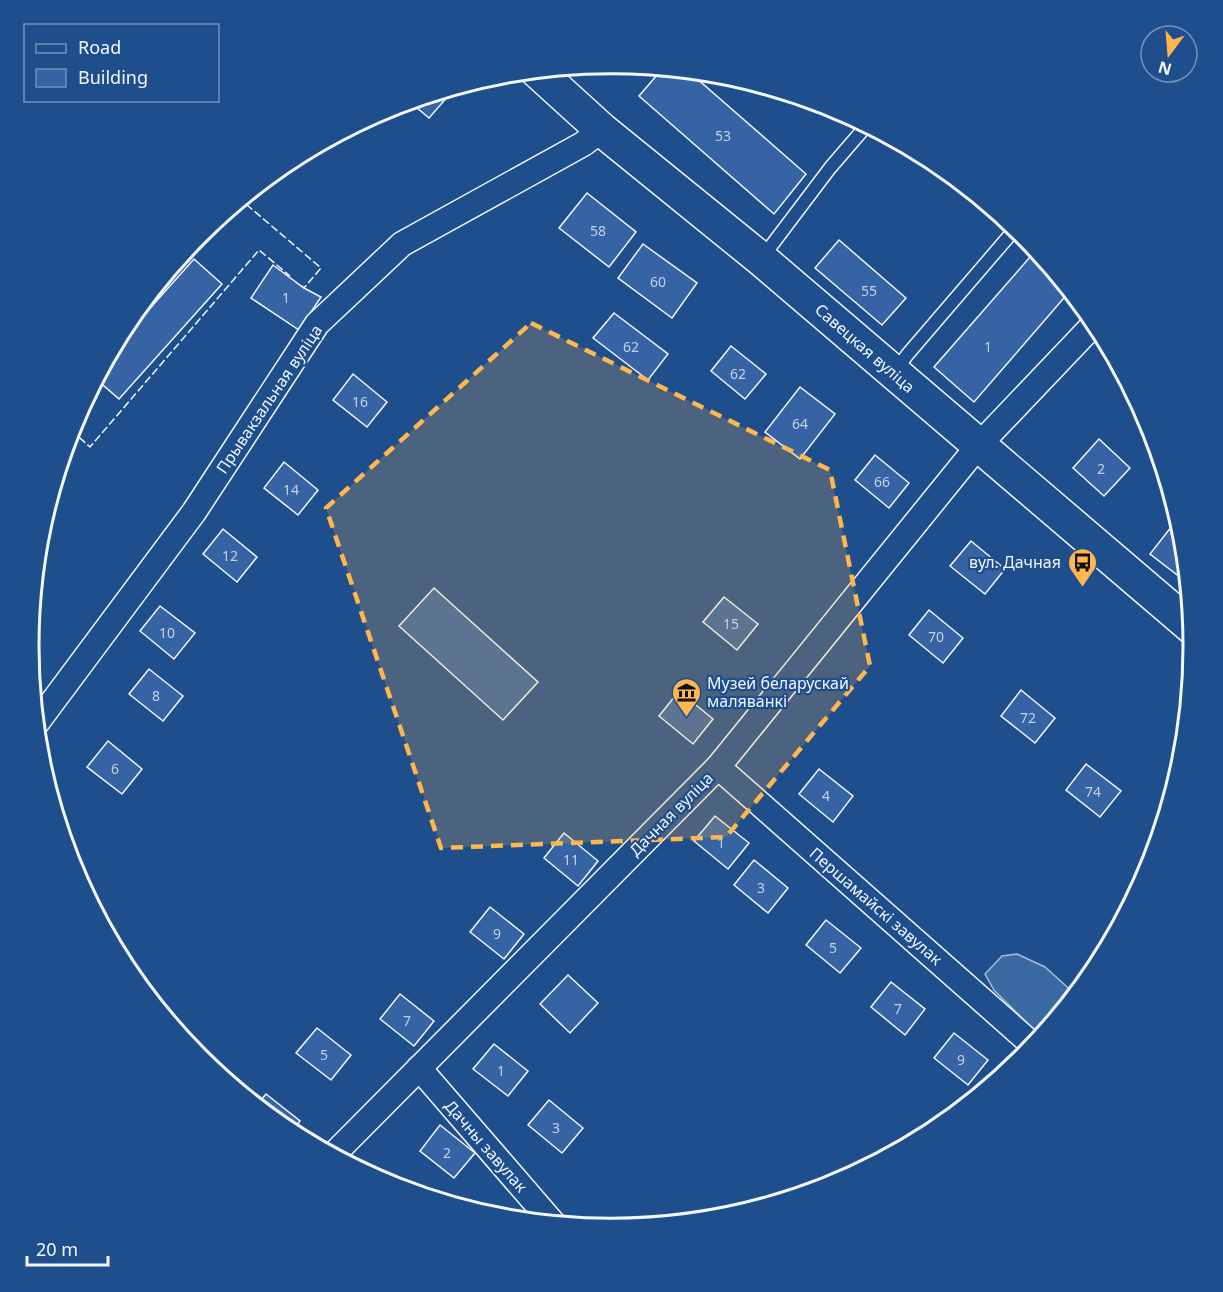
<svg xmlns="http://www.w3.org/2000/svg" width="1223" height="1292" viewBox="0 0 1223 1292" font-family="'Noto Sans',sans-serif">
  <rect width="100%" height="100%" fill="#1f4e8c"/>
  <!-- water -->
  <polygon fill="#3b69a3" stroke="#a8bbd7" stroke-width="1.5" points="1017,954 1045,967 1076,995 1041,1037 994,990 985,974 1002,956"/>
  <!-- building -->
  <g fill="#3563a3" stroke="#f2f6ff" stroke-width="1.5">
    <polygon points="663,68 688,71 806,174 774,214 639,96"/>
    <polygon points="456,87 429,118 409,101"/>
    <polygon points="587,193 636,232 609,267 559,228"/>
    <polygon points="839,240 906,298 882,325 815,268"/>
    <polygon points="643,244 697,283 672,318 618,278"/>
    <polygon points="1037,249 1070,291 974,402 934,367"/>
    <polygon points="194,259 222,284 119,399 96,379 110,353"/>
    <polygon points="273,265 304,288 321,297 299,330 251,298"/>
    <polygon points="614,313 668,354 648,380 593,338"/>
    <polygon points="731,346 766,374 745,399 711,371"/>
    <polygon points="353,374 387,402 367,427 333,400"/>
    <polygon points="800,387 835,414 800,459 765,432"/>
    <polygon points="1140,403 1150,423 1134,410"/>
    <polygon points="1099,439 1130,468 1104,496 1073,468"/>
    <polygon points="875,455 909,483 889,508 855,480"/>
    <polygon points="284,462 318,490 298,515 264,488"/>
    <polygon points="1179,517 1183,533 1188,577 1185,581 1150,554"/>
    <polygon points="223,529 257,557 237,582 203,554"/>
    <polygon points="971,541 1005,569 985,594 950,566"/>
    <polygon points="434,588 538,682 503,720 399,626"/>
    <polygon points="724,597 758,624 737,650 703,622"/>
    <polygon points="160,606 195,633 174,659 140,631"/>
    <polygon points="929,610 963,638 943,663 909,635"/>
    <polygon points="149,669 183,696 163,721 129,694"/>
    <polygon points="1021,690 1055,718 1035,743 1001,716"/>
    <polygon points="679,691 713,719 693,744 659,716"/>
    <polygon points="108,741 142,769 122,794 87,767"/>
    <polygon points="1086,764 1121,791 1100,817 1066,790"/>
    <polygon points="819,769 853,796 833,822 799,794"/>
    <polygon points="715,816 749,843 728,869 694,841"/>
    <polygon points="564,833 598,861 578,886 544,858"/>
    <polygon points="754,860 788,888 768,913 734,885"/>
    <polygon points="490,907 524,934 504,959 470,932"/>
    <polygon points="826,920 861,948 840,973 806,945"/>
    <polygon points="111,937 134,964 127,970 110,938"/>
    <polygon points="568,975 598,1003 570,1033 540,1004"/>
    <polygon points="891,982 925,1009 905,1035 871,1007"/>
    <polygon points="400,994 434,1021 414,1046 380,1019"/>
    <polygon points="317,1028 351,1055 331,1080 296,1053"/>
    <polygon points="954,1033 988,1060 968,1085 934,1058"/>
    <polygon points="494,1044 528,1071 508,1096 473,1069"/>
    <polygon points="266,1094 300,1121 291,1133 257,1105"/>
    <polygon points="549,1100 583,1128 562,1153 528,1125"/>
    <polygon points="440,1125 475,1153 454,1178 420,1151"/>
  </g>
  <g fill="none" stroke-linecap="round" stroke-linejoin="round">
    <defs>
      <g id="service">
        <polyline points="762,258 830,168 867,125"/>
        <polyline points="895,372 907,355 1016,228"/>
      </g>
      <g id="minor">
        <polyline points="36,724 194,512 317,324 402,244 583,144 602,130"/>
        <polyline points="718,767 1034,1046"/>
        <polyline points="419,1068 553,1223"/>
        <polyline points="333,1155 718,767 978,446 1096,322"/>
      </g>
      <polyline id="secondary" points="536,70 602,130 761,259 1193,628"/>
    </defs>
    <!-- service casing -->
    <use href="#service" stroke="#f2f6ff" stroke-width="15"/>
    <!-- minor casing -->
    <use href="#minor" stroke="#f2f6ff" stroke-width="27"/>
    <!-- secondary casing -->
    <use href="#secondary" stroke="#f2f6ff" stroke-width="36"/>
    <!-- service -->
    <use href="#service" stroke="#1f4e8c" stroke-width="12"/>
    <!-- minor -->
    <use href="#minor" stroke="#1f4e8c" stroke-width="24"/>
    <!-- secondary -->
    <use href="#secondary" stroke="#1f4e8c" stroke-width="33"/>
    <!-- fence -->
    <g stroke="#f2f6ff" stroke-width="1.5" stroke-dasharray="8 3" stroke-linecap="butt">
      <polyline points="267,179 268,180 247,205 321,268 304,288 302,286"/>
      <polyline points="71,430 90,447 259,250 290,276"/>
    </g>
  </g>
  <!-- marked area -->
  <path fill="#ffb74d" fill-opacity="0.2" stroke="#ffb74d" stroke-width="4.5" stroke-dasharray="12 8" stroke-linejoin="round" d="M 531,323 L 830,470 L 870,666 L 726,837 L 441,848 L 326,508 Z"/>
  <!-- icons -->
  <defs>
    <symbol id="bus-pin" viewBox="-11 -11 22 30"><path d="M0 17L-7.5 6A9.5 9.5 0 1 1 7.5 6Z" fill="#ffb74d" stroke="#1f4e8c"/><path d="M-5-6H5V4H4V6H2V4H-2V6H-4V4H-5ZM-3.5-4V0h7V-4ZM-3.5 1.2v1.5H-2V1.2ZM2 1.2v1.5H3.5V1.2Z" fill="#111"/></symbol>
    <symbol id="museum-pin" viewBox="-11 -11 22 30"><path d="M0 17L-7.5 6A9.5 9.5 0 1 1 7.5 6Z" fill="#ffb74d" stroke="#1f4e8c"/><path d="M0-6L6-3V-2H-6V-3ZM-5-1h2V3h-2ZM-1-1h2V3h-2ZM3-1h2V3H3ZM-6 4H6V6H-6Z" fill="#111"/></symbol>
  </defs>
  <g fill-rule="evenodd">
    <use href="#bus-pin" x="1066" y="546" width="33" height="45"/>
    <use href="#museum-pin" x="670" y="676" width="33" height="45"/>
  </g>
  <g text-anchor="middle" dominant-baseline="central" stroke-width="4.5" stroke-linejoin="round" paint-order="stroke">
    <!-- number labels -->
    <g font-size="14" fill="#c3d1e8">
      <text x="723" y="135">53</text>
      <text x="598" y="230">58</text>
      <text x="658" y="281">60</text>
      <text x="869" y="290">55</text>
      <text x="286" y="297">1</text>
      <text x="631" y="346">62</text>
      <text x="988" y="346">1</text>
      <text x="738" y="373">62</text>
      <text x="360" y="401">16</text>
      <text x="800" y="423">64</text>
      <text x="1101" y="468">2</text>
      <text x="882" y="481">66</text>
      <text x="291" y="489">14</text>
      <text x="230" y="555">12</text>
      <text x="731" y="623">15</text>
      <text x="167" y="632">10</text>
      <text x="936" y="636">70</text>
      <text x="156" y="695">8</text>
      <text x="1028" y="717">72</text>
      <text x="115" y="768">6</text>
      <text x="1093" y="791">74</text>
      <text x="826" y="795">4</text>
      <text x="721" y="842">1</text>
      <text x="571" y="859">11</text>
      <text x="761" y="887">3</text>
      <text x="497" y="933">9</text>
      <text x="833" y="947">5</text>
      <text x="898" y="1008">7</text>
      <text x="407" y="1020">7</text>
      <text x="324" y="1054">5</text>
      <text x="961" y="1059">9</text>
      <text x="501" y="1070">1</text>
      <text x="556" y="1127">3</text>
      <text x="447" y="1152">2</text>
    </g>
    <!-- street labels -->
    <g font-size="16" fill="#f2f6ff" stroke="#1f4e8c">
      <text transform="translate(865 348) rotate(41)">Савецкая вуліца</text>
      <text transform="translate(269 399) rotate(-56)">Прывакзальная вуліца</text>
      <text transform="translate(671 814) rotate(-45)">Дачная вуліца</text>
      <text transform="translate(876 906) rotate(41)">Першамайскі завулак</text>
      <text transform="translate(486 1146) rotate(49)">Дачны завулак</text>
    </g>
    <!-- poi labels -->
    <g font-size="16" fill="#f2f6ff" stroke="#1f4e8c" text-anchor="end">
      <text x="1061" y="562">вул. Дачная</text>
      <text x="707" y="683" text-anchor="start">Музей беларускай<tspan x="707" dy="18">маляванкі</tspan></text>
    </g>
  </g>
  <!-- crop -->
  <path d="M0 0H1223V1292H0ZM39 646a572 572 0 1 1 1144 0a572 572 0 1 1-1144 0Z" fill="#1f4e8c" fill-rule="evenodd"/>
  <path fill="none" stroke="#f2f6ff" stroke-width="3" d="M39 646a572 572 0 1 1 1144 0a572 572 0 1 1-1144 0Z"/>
  <!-- legend -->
  <rect x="24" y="24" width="195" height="78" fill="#1f4e8c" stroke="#7391ba" stroke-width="1.5"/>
  <rect x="36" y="44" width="30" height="9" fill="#1f4e8c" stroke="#7391ba" stroke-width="1.5"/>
  <text x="78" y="54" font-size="18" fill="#f2f6ff">Road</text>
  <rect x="36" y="69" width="30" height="18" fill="#3563a3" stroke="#7391ba" stroke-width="1.5"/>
  <text x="78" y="84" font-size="18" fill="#f2f6ff">Building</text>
  <!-- north arrow -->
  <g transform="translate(1169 54) rotate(196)"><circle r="28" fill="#1f4e8c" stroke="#7391ba" stroke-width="1.5"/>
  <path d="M0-4.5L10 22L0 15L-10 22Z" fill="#ffb74d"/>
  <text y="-9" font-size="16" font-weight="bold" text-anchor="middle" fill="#f2f6ff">N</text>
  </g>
  <!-- scale -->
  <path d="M27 1256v9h81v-9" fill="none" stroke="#f2f6ff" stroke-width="3"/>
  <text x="36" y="1256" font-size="18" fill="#f2f6ff" stroke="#1f4e8c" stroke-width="4.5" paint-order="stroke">20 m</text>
</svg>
